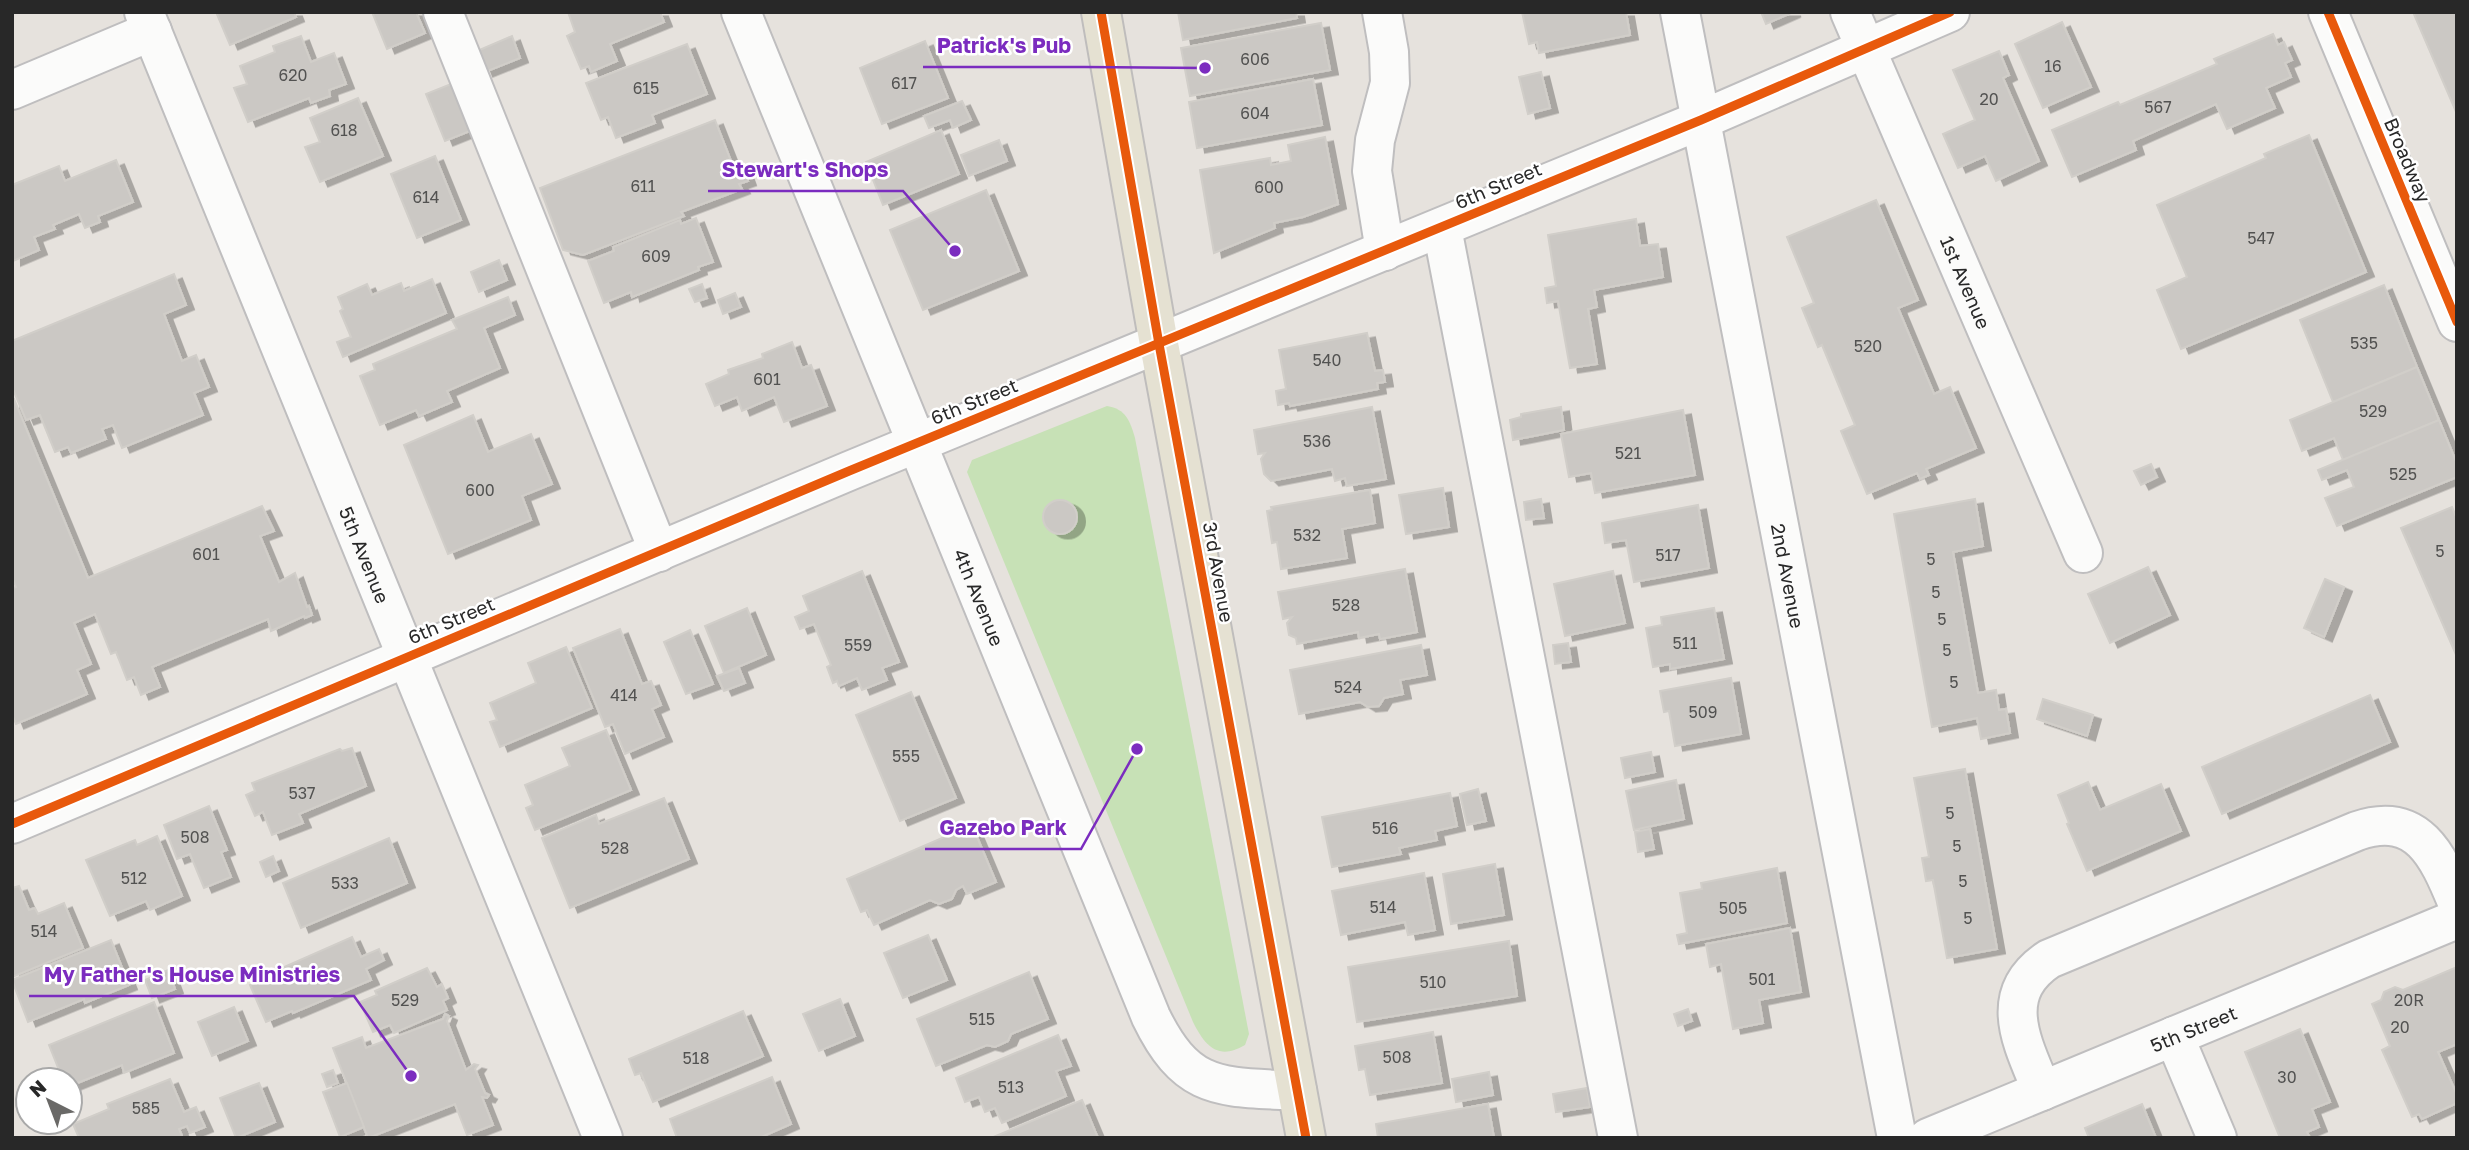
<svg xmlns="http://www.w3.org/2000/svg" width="2469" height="1150" viewBox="0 0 2469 1150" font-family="'Golos Text',sans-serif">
  <defs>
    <filter id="shadow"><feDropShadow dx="8" dy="4.5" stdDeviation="0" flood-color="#0004"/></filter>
  </defs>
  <rect width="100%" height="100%" fill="#e6e2dd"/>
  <!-- green -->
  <path fill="#c7e1b6" d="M 1107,406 C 1126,409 1130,421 1135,438 L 1249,1034 L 1245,1045 C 1218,1061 1205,1046 1193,1022 L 967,472 L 972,460 Z"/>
  <!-- building -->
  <g fill="#cbc8c4" stroke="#d1cec9" stroke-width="2" filter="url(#shadow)">
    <polygon points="216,12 294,12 296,17 230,45"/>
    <polygon points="372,12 416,12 425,33 387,49"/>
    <polygon points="568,12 660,12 664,22 610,44 617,61 591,72 589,66 581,69 567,36 575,32"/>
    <polygon points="1178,12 1296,12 1297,18 1183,40"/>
    <polygon points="1522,12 1626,12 1630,35 1539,53 1537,42 1529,44"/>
    <polygon points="1761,12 1793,12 1766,24"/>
    <polygon points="2413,12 2457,12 2457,114"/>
    <polygon points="2062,22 2091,87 2043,108 2015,44"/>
    <polygon points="1321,23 1330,70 1190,96 1181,48"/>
    <polygon points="2273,34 2278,45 2284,42 2292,60 2285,63 2291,77 2266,88 2275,108 2227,129 2216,104 2133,141 2136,150 2072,177 2052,130 2118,102 2120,105 2217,64 2214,59"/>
    <polygon points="301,36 311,62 334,53 346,84 329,90 330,96 311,103 309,98 248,122 234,88 247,84 240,66 275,52 273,46"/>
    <polygon points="512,36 520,58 485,72 477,51"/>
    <polygon points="925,41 948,98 882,124 860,68"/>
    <polygon points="687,44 707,94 652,115 655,123 616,138 608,117 601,120 586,83"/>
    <polygon points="1999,51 2009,75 2003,78 2039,161 1996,181 1985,156 1958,168 1943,134 1975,120 1953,70"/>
    <polygon points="1541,72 1550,108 1528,114 1519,77"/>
    <polygon points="1313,79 1322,125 1197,148 1189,102"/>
    <polygon points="451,84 470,131 445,141 426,94"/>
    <polygon points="358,98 383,156 320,182 305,147 320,142 310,118"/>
    <polygon points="962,101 971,120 953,128 950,120 929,128 924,116"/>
    <polygon points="715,120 733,166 741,162 748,181 739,184 742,189 681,212 684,216 583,255 563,250 540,188"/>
    <polygon points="941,130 959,174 883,205 866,162"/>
    <polygon points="2309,135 2366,272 2181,349 2157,290 2187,277 2157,205 2266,158 2264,154"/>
    <polygon points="1325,137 1338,204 1303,217 1274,223 1275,228 1214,253 1200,170 1270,158 1271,165 1291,161 1288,145"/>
    <polygon points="999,140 1007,161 969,176 961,155"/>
    <polygon points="435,156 461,220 417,238 391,174"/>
    <polygon points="116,160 133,202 98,216 100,222 85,228 79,214 53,225 55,229 34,237 39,250 13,261 12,185 59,166 65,181"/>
    <polygon points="986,190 1019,271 923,310 890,230"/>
    <polygon points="1876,200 1918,300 1898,308 1934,394 1950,387 1976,448 1926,469 1929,475 1920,479 1917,473 1867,494 1841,431 1855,425 1822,345 1818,347 1802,308 1814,303 1787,237"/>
    <polygon points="696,218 713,262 698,267 699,270 632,297 631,292 604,303 588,261 614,251 613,247 680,220 681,224"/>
    <polygon points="1636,219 1640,246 1658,244 1663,277 1594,290 1597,307 1588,309 1597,364 1570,368 1558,301 1547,303 1545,288 1556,286 1548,235"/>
    <polygon points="499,260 507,280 479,292 471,272"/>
    <polygon points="174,274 186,305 164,314 182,361 196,355 209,387 194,393 203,415 122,448 113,425 102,429 106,439 71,453 68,447 55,452 40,415 26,420 12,387 12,341"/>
    <polygon points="432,279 446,313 343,357 337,342 351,337 340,311 343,309 338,297 367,284 372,295 401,283 404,291"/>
    <polygon points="702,284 707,298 695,302 689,289"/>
    <polygon points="2384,285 2417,367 2333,402 2300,320"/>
    <polygon points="735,293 741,307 723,314 718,300"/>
    <polygon points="508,297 515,315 484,328 500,368 447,391 452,402 419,416 416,410 380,425 360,376 375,370 373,364 457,329 452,320"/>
    <polygon points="1367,333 1375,371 1383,370 1385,382 1377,383 1378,389 1290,406 1289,403 1278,405 1276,391 1286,389 1279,350"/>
    <polygon points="792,342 802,368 811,365 827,406 784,422 774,397 742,411 737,397 715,406 706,384 729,374 728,370 763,358 762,354"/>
    <polygon points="2417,367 2439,420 2343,460 2334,438 2302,451 2290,420"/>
    <polygon points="12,399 14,399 88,578 262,506 274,531 260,536 279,582 295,573 307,607 309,606 312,615 305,618 304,616 271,631 268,619 152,667 160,687 141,695 134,677 127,680 116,652 111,654 95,614 74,623 91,664 77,670 87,694 16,724 12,714 12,588 16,587 12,577"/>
    <polygon points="1372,407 1386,479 1347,486 1345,478 1335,481 1332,469 1271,481 1264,474 1261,459 1265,453 1258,454 1254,430"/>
    <polygon points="1561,407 1564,430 1513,440 1510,420 1521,417 1521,414"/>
    <polygon points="1683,410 1695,475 1595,493 1591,473 1569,477 1561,434"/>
    <polygon points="473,415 488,452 531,434 552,484 522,496 531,520 448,554 404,445"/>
    <polygon points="2439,420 2457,464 2457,477 2337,526 2325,498 2354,487 2347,470 2322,480 2318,470"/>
    <polygon points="2151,464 2157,477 2141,485 2134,471"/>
    <polygon points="1443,488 1449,527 1406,534 1399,495"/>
    <polygon points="1370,490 1375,523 1342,529 1347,558 1281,569 1277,542 1272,543 1267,511 1272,510 1271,507"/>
    <polygon points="1541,499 1544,518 1526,520 1524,502"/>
    <polygon points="1975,499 1983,546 1953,552 1978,693 1996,690 1999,710 2006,709 2010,733 1981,739 1977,718 1932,727 1894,514"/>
    <circle cx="1060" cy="517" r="17"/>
    <polygon points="1698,505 1709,568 1634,582 1626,540 1605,543 1602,523"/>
    <polygon points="2452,507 2457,519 2457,657 2401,528"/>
    <polygon points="2148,567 2170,615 2110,643 2088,594"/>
    <polygon points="1405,569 1417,632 1380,639 1379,634 1359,638 1358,632 1297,644 1296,638 1289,635 1287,623 1292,617 1283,619 1278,592"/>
    <polygon points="862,571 899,662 882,668 887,680 862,690 857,678 839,686 837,681 833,683 827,667 831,665 814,624 800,629 795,617 809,611 803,596"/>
    <polygon points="1613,571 1625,623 1565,636 1554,584"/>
    <polygon points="2325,579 2344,587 2324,637 2304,628"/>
    <polygon points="747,608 766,655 724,673 705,626"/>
    <polygon points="1714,608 1724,659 1670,669 1670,664 1653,667 1646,628 1662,625 1661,617"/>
    <polygon points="620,629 642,684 651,681 661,705 652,709 664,737 625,754 613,724 605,727 573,648"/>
    <polygon points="690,630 713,684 686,694 664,642"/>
    <polygon points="1568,643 1571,662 1555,664 1553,645"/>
    <polygon points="1421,645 1427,675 1400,680 1403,694 1384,698 1379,706 1368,707 1360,702 1299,714 1290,670"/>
    <polygon points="566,647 592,708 500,747 490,722 497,720 490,703 536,683 528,663"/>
    <polygon points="739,668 745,683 724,691 717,676"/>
    <polygon points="1731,678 1741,734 1675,746 1669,711 1664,712 1660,691"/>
    <polygon points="911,692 956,798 900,821 856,715"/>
    <polygon points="2370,695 2390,742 2222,814 2202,767"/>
    <polygon points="2043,699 2093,715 2087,736 2037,719"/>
    <polygon points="606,730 631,790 535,830 526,808 533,805 525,785 570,766 562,748"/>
    <polygon points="352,748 366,786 299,814 303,823 272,835 263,812 255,816 246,795 255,791 252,783 340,749 342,751"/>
    <polygon points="1651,752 1655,772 1625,778 1621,758"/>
    <polygon points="1965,769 1997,949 1947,958 1933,880 1926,881 1922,858 1929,857 1914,778"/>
    <polygon points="1676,780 1684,819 1634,830 1626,791"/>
    <polygon points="2088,782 2100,810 2161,784 2181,831 2087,871 2067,824 2069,823 2058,795"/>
    <polygon points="1478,789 1486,821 1467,825 1460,794"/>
    <polygon points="1450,793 1457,826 1435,831 1437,840 1399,848 1401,854 1332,867 1322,817"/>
    <polygon points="664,798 689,859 570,908 542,838 596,815 599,824"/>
    <polygon points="209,806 227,850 221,852 231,877 204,888 190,854 177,859 164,825"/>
    <polygon points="972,825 996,882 967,894 963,886 956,890 952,899 939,904 930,900 874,925 867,910 861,912 847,879"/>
    <polygon points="1650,829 1654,849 1638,852 1635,832"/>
    <polygon points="157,836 182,896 150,910 146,901 110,916 86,860 135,840 137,845"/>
    <polygon points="389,838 407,883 301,928 283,883"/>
    <polygon points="273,856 279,871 266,877 260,862"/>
    <polygon points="1495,864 1504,915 1451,924 1443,874"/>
    <polygon points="1777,868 1787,923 1679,944 1677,935 1687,933 1680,893 1702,889 1701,883"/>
    <polygon points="1424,873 1435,930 1408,935 1405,922 1341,935 1332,891"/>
    <polygon points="19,886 29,910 35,908 38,914 64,903 83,948 12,977 12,888"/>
    <polygon points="1790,928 1801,992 1759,1000 1763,1023 1733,1029 1721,964 1710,967 1706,944"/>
    <polygon points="928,935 947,980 903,998 884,953"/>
    <polygon points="352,937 361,957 379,949 384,960 366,969 371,980 293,1013 292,1011 266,1022 250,985 276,975 275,971"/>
    <polygon points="111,940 129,985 85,1003 84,999 28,1022 12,980"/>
    <polygon points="1509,941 1517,996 1357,1022 1348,967"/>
    <polygon points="2457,967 2457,1044 2438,1052 2457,1095 2457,1103 2422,1119 2419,1114 2412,1117 2382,1050 2390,1046 2372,1004 2381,1000 2384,992 2395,987 2403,990"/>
    <polygon points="427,968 437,987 442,984 448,998 443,1001 447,1010 394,1033 390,1025 373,1032 360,1002 377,995 375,991"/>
    <polygon points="168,970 175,989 152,998 145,980"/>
    <polygon points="1029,972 1048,1019 1011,1034 1008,1041 995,1047 987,1045 936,1066 917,1019"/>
    <polygon points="840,999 855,1036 819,1051 803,1014"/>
    <polygon points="154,1002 174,1053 124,1073 122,1065 70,1086 70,1080 63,1080 49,1045"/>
    <polygon points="234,1007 248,1041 212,1056 198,1022"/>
    <polygon points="1688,1009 1692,1021 1678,1026 1674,1014"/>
    <polygon points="743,1011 763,1056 653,1102 641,1073 635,1075 629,1059"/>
    <polygon points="445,1014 449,1016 447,1021 466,1070 474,1064 478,1065 475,1069 485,1093 489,1095 487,1098 482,1097 493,1125 467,1135 455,1104 368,1138 333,1048 362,1037 366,1048 443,1019"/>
    <polygon points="2300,1029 2330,1102 2312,1109 2319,1127 2307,1132 2310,1138 2280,1138 2245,1052"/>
    <polygon points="1433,1032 1442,1083 1370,1095 1365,1069 1359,1070 1355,1046"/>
    <polygon points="1058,1035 1071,1066 1056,1071 1066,1096 1002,1123 995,1108 985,1112 979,1097 965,1102 956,1078"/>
    <polygon points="333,1070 338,1083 327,1087 322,1074"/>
    <polygon points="1489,1072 1493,1095 1456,1102 1452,1079"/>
    <polygon points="772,1077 791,1124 759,1138 677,1138 670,1119"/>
    <polygon points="170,1079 184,1112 196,1107 205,1127 190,1133 187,1126 179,1129 182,1136 179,1138 79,1138 73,1124 109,1109 107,1104"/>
    <polygon points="259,1083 275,1122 236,1138 220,1098"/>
    <polygon points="347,1083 364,1127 340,1137 323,1092"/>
    <polygon points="1587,1088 1590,1107 1556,1112 1553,1094"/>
    <polygon points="1082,1100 1098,1138 991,1138"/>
    <polygon points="1488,1104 1494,1138 1378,1138 1376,1124"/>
    <polygon points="2142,1104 2156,1138 2089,1138 2085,1128"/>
  </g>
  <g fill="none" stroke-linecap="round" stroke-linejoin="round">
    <defs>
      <g id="minor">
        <path id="s1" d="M 144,12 L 603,1138"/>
        <polyline points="443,12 659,552"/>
        <path id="s2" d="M 741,12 L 1151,1017 C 1188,1093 1221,1086 1297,1091"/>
        <polyline points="1382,12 1389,52 1390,83 1375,140 1372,171 1385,251"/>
        <path id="s3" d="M 1680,12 L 1897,1138"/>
        <path id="s4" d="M 1850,12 L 2083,553"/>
        <polyline points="2328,12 2457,322"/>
        <polyline points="12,90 152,31"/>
        <polyline points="1442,228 1618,1138"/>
        <polyline points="12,824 849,471 1701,120 1950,12"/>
        <polyline points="2174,1036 2217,1138"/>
        <path d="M 2042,1091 C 2023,1044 1995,995 2049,959 L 2357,831 C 2418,810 2438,856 2457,902"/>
        <path id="s5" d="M 1928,1138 L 2457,919"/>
      </g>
      <polyline id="major" points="1101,12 1159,344 1306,1138"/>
    </defs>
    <!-- minor casing -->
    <use href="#minor" stroke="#bfbebf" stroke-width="42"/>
    <!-- major casing -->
    <use href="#major" stroke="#bfbdbc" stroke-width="42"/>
    <!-- minor -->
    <use href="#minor" stroke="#fbfbfa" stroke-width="38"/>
    <!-- major -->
    <use href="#major" stroke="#e5e1d2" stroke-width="38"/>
    <defs>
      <g id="cycleway">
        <polyline points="1101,12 1159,344 1306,1138"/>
        <polyline points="2328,12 2457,322"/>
        <polyline points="12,824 849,471 1701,120 1950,12"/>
      </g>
    </defs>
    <!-- cycleway casing -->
    <use href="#cycleway" stroke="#fff" stroke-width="13"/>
    <!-- cycleway -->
    <use href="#cycleway" stroke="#e8590c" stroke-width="9"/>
  </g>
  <g text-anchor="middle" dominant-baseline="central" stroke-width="5" stroke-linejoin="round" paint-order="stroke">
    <!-- number labels -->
    <g font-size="16" fill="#525251">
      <text x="1255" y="59">606</text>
      <text x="2053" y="66">16</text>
      <text x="293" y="75">620</text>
      <text x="904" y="83">617</text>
      <text x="646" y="88">615</text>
      <text x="1989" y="99">20</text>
      <text x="2158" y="107">567</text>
      <text x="1255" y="113">604</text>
      <text x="344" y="130">618</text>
      <text x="643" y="186">611</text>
      <text x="1269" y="187">600</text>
      <text x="426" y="197">614</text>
      <text x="2261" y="238">547</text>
      <text x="656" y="256">609</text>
      <text x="2364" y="343">535</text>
      <text x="1868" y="346">520</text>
      <text x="1327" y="360">540</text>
      <text x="767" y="379">601</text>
      <text x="2373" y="411">529</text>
      <text x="1317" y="441">536</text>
      <text x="1628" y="453">521</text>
      <text x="2403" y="474">525</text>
      <text x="480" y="490">600</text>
      <text x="1307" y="535">532</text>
      <text x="2440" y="551">5</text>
      <text x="206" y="554">601</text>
      <text x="1668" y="555">517</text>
      <text x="1931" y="559">5</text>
      <text x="1936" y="592">5</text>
      <text x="1346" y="605">528</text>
      <text x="1942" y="619">5</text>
      <text x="1685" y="643">511</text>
      <text x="858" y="645">559</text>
      <text x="1947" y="650">5</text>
      <text x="1954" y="682">5</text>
      <text x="1348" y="687">524</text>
      <text x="624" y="695">414</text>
      <text x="1703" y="712">509</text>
      <text x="906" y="756">555</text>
      <text x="302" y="793">537</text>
      <text x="1950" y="813">5</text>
      <text x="1385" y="828">516</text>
      <text x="195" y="837">508</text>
      <text x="1957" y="846">5</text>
      <text x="615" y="848">528</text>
      <text x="134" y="878">512</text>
      <text x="1963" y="881">5</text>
      <text x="345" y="883">533</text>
      <text x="1383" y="907">514</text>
      <text x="1733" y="908">505</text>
      <text x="1968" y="918">5</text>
      <text x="44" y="931">514</text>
      <text x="1762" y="979">501</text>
      <text x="1433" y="982">510</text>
      <text x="405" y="1000">529</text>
      <text x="2409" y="1000">20R</text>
      <text x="982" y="1019">515</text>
      <text x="2400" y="1027">20</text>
      <text x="1397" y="1057">508</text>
      <text x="696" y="1058">518</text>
      <text x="2287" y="1077">30</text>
      <text x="1011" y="1087">513</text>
      <text x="146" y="1108">585</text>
    </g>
    <!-- street labels -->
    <g font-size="19" fill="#282828" stroke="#fff">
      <text transform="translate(2408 160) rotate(67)">Broadway</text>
      <text transform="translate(1498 185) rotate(-23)">6th Street</text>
      <text stroke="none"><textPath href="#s4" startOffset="294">1st Avenue</textPath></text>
      <text transform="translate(974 401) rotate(-22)">6th Street</text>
      <text stroke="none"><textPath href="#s1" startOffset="586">5th Avenue</textPath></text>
      <text transform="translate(1219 572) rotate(80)">3rd Avenue</text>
      <text stroke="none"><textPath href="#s3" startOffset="574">2nd Avenue</textPath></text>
      <text stroke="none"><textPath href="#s2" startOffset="632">4th Avenue</textPath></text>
      <text transform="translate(451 620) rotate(-23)">6th Street</text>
      <text stroke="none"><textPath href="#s5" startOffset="287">5th Street</textPath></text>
    </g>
  </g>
  <!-- callouts -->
  <path fill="none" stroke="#7b2cbf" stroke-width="2.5" d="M1205 68L1085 67H923M955 251L903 191H708M1137 749L1081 849H925M411 1076L354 996H29"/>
  <g fill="#7b2cbf" stroke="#fff" stroke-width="2.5">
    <circle cx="1205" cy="68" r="7"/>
    <circle cx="955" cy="251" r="7"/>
    <circle cx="1137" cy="749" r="7"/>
    <circle cx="411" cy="1076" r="7"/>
  </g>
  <g font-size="21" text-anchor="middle" font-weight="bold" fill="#7b2cbf" stroke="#fff" stroke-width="5" stroke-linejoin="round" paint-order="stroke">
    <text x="1004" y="53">Patrick's Pub</text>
    <text x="805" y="177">Stewart's Shops</text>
    <text x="1003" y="835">Gazebo Park</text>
    <text x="192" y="982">My Father's House Ministries</text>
  </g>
  <!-- border -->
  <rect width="2469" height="1150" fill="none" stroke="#282828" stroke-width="28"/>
  <!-- north arrow -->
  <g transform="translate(49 1101) rotate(318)"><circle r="33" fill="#ffffff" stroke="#a9a9a9" stroke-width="2"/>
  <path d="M0-5L12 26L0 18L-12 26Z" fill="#6a6967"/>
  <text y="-10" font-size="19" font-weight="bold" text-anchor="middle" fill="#282828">N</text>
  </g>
</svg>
